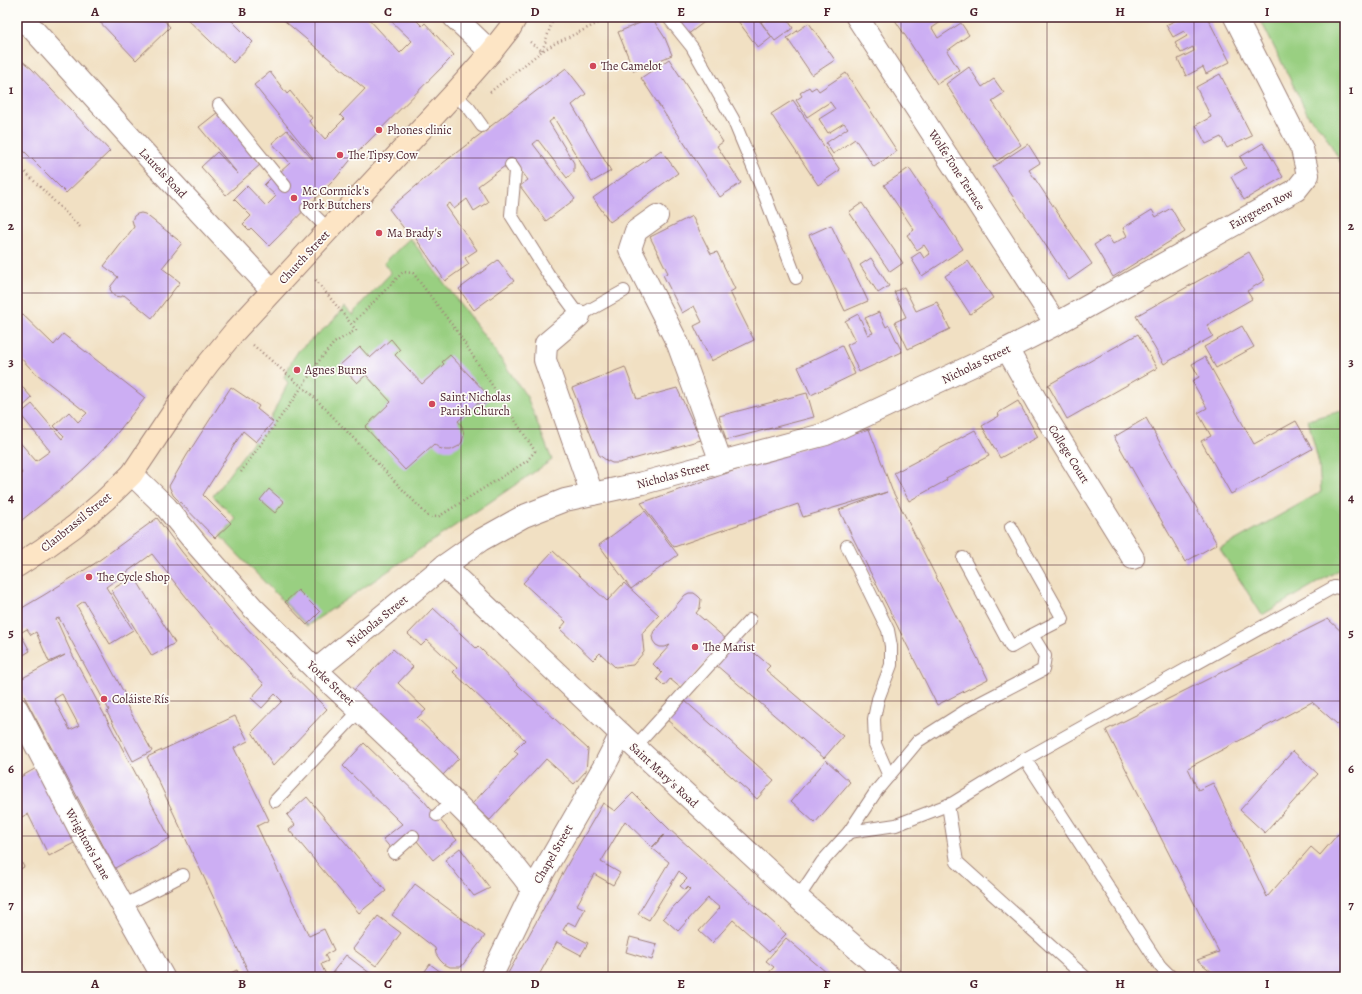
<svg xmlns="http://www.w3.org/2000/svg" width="1362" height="994" viewBox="0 0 1362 994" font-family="Alegreya,serif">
  <rect width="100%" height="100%" fill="#fdfcf7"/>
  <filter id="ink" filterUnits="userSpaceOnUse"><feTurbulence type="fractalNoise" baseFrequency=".025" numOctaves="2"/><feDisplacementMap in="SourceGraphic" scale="8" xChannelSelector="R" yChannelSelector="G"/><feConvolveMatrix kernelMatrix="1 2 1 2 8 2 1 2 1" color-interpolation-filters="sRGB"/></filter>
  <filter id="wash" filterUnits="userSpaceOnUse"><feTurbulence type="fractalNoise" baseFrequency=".012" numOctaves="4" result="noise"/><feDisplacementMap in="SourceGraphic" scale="16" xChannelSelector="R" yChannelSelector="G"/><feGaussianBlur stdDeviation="0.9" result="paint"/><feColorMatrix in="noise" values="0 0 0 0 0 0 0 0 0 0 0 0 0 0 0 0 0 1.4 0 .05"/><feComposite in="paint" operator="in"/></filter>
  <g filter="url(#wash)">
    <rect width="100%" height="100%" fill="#f1e0c3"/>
    <!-- green -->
    <g fill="#99cf81" stroke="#727756">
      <polygon points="1259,17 1345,17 1345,170 1323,131 1309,117"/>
      <polygon points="410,238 489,342 527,397 552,460 307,626 220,536 236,519 213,496 270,419 288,383 284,377 293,359 299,350 332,322 345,307 353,316 355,311 391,273 384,263"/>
      <polygon points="1345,410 1345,575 1339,570 1262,615 1220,549 1321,492 1319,464 1308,420"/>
    </g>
    <g id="blocks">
      <!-- building -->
      <g fill="#ccaef3" fill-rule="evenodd">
        <polygon points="95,17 161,17 170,27 136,60"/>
        <polygon points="185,17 228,17 253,42 233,63"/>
        <polygon points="280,17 367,17 400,53 412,41 387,17 413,17 422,26 425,23 454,55 353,157 336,178 269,246 251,228 249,230 243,224 251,216 234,199 247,186 266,206 276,196 264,185 271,178 279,173 290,163 272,143 287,130 312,159 313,158 254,85 270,72 287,94 290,91 312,118 309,121 325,139 330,134 329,134 344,119 340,115 365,89"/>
        <polygon points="673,17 711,17 687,35"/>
        <polygon points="735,17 763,17 759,20 771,36 761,22 768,17 786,17 793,28 775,41 772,37 758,48"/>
        <polygon points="893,17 948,17 932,28 938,38 961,23 969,35 947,51 959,70 937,84"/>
        <polygon points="1177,17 1207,17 1230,62 1206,74 1203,67 1186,76 1178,59 1194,51 1193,47 1181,53 1175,43 1187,36 1184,31 1173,37 1166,25 1178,19"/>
        <polygon points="652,18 665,38 672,55 634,71 618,32"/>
        <polygon points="809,23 835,60 812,75 787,38"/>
        <polygon points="17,57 31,68 110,151 66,193 17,144"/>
        <polygon points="669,59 723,142 717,146 741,183 720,197 641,78"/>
        <polygon points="969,67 982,87 994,79 1004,93 992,101 1021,145 997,161 946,84"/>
        <polygon points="566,68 586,94 572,105 611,171 592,182 554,118 549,122 574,163 574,172 567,178 538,140 533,144 575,199 546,221 520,186 528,180 513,160 478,186 488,202 474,211 467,199 454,209 450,203 446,206 477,250 465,258 469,264 445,281 412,233 409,235 389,209 443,163"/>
        <polygon points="846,73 897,151 874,167 855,139 833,154 826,143 848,128 844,123 828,133 819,119 835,109 830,102 807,117 796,100 802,96 800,93 809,87 811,90 816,87 819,91"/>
        <polygon points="1220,74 1252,136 1227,148 1221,137 1206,144 1196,125 1211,117 1196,87"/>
        <polygon points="793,100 840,170 818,185 771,114"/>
        <polygon points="218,112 261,164 226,195 201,167 217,152 238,174 199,127"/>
        <polygon points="1263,143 1283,177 1244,200 1231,177 1246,168 1240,157"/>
        <polygon points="1028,144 1040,163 1029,170 1092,264 1069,280 993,167"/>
        <polygon points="661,150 678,173 610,222 593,198"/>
        <polygon points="909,168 963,249 922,276 911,258 920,252 924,258 930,254 924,245 917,250 907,235 914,230 884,185"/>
        <polygon points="862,203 903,263 890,272 849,212"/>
        <polygon points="1171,208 1185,232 1113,277 1094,245 1108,236 1113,244 1127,236 1123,228 1152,210 1156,217"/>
        <polygon points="141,213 145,214 182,243 162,268 180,282 152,318 124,295 121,297 114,296 110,289 111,286 118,277 104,266 134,227 132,220 134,216 137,214"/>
        <polygon points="692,216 711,254 717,252 735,289 730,292 754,340 711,361 694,326 702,322 694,306 682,313 663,275 668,273 650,237"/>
        <polygon points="831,225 868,301 845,311 809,235"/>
        <polygon points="1249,252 1265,280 1247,291 1252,299 1207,325 1213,336 1164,364 1136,316"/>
        <polygon points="871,258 889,286 878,293 860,265"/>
        <polygon points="498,260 514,281 474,310 459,289"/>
        <polygon points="968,261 993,298 970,314 945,276"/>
        <polygon points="904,287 916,311 937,302 950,329 908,349 895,322 906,317 894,292"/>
        <polygon points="17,309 54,345 63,334 145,398 110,442 88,465 74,478 17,524 17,477 22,473 17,467 17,439 36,461 50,451 20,414 32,404 62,439 64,436 54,426 69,412 78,422 87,413 33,371 17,354"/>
        <polygon points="879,312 886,327 889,325 902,352 859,372 847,345 855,341 845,321 858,314 868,335 873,333 865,318"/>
        <polygon points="1242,326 1254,347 1216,368 1204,347"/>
        <polygon points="1138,334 1157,368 1067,419 1048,385"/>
        <polygon points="391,339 400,350 395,355 422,384 444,364 442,362 450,355 491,398 482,406 478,403 458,421 462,426 464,435 462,442 459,446 451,450 445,450 439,448 434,444 405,470 365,427 391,402 366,375 357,383 340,365 360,347 370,358"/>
        <polygon points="842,346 855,374 811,395 798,367"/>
        <polygon points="1205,357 1254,444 1296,421 1312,449 1231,494 1201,441 1211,436 1198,413 1207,408 1192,381 1199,377 1192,364"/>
        <polygon points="625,367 637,399 677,388 701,440 619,463 612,463 606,460 599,455 572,388"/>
        <polygon points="17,381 32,398 17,412"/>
        <polygon points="231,387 259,406 257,409 273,422 256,442 243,431 203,495 231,523 215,538 173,495 169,486 187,455"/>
        <polygon points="807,393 814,417 726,440 719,416"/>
        <polygon points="1018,401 1038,437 1000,458 982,426 999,416 998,413"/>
        <polygon points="1146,418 1217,544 1185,562 1114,437"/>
        <polygon points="869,429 892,490 988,679 937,705 839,510 887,492 803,517 798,504 674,547 641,503 779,455"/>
        <polygon points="975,430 989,456 946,478 947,480 909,501 894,473"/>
        <polygon points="269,489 284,502 275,513 260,500"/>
        <polygon points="645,511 678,555 631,589 599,545"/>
        <path d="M 157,518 L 182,552 L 240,621 L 281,664 L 327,709 L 273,766 L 252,732 L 282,701 L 275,694 L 262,708 L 251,698 L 264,684 L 221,638 L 187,598 L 152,554 L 106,587 L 133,630 L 110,644 L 84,601 L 77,606 L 128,700 L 125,702 L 152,751 L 133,761 L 107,712 L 109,710 L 59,618 L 56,619 L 71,652 L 170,838 L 115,868 L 17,683 L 17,681 L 65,655 L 49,662 L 36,632 L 31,635 L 27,629 L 20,633 L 30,651 L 17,659 L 17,611 L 44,595 L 94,564 ZM 62,694 L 79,726 L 70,730 L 54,699 Z"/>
        <polygon points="553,551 607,601 624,583 659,615 642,633 644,652 633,665 615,667 600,653 593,660 560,629 566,622 523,583"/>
        <polygon points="134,576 175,643 152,656 111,590"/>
        <polygon points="298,590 320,612 307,625 285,602"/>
        <polygon points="689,593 694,593 698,596 701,599 700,608 696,613 726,639 682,689 670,679 664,686 657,679 662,673 653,664 670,645 665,647 660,647 656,645 653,641 652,636 654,631 685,595"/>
        <polygon points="433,608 476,648 478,646 522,689 588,749 586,771 574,784 546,759 490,820 472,804 518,754 514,751 525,740 453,672 457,668 427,640 421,646 408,634"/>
        <polygon points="1328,619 1345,635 1345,731 1312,702 1188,768 1198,790 1213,783 1267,897 1311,847 1320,855 1338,834 1345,839 1345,977 1218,977 1197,960 1219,952 1106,730"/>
        <polygon points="738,639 770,666 766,670 843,736 824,758 716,665"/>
        <polygon points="393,649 413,667 398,683 426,710 417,718 459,758 443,775 353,691"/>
        <polygon points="684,700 774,780 757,799 666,719"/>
        <polygon points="235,716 248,741 234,748 269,820 257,826 309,936 324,929 334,950 325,955 328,961 321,964 326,975 321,977 251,977 147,757"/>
        <polygon points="364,743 424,801 457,840 433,860 411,834 392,850 383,839 402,824 343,766"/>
        <polygon points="1293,751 1318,774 1265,833 1240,810"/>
        <polygon points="826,760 850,782 815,823 791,801"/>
        <polygon points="38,767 76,842 49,856 28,814 17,819 17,779"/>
        <polygon points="633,793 669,829 786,934 769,952 733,920 712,943 699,931 720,908 708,898 678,931 663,918 690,889 688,887 685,890 680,886 687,879 679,871 649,920 638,914 669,862 652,848 664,835 652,847 625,821 601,862 620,873 613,885 594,874 577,905 585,909 576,926 568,922 563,930 588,943 581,955 557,942 538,977 506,977 570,860 603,803 615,811"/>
        <polygon points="307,797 386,891 359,913 289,830 295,825 287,815"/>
        <polygon points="460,848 490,888 474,896 445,860"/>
        <polygon points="17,854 24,867 17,871"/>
        <polygon points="415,884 485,936 461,967 450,967 444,964 440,960 436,954 435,948 392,915"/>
        <polygon points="378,916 401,933 376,966 353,949"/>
        <polygon points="630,937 657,944 652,960 626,952"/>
        <polygon points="786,938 801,951 832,977 785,977 782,974 779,977 765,977 774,967 766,961"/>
        <polygon points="346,955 375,977 329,977"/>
        <polygon points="430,964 448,977 421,977"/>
        <polygon points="237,970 240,977 222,977"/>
      </g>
    </g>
  </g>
  <g filter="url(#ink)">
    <use href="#blocks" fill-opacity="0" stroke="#9e8077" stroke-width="1"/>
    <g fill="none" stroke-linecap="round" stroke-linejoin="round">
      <defs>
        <g id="service">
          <polyline points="668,17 692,47 733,119 765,196 796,278"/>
          <polyline points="454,94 469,108 482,126"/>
          <polyline points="219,105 285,186"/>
          <polyline points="511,165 515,171 511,215 548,274 579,316 624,291"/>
          <polyline points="307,208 329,230"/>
          <polyline points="847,546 888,630 891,646 891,665 878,699 874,719 875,744 889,776"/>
          <polyline points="963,558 1011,647 1032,635"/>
          <polyline points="635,747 750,620"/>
          <polyline points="1025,759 1160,966 1171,977"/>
          <polyline points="275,801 360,710"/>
          <polyline points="948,805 957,862 1085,977"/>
          <polyline points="437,815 453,801"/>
          <polyline points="849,832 896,825 953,803 1025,759 1334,587 1345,589"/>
          <polyline points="394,853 413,836"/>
          <polyline points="798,898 822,862 849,832 877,790 918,741 970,708 1043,670 1045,656 1032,635 1063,619 1011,527"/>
          <polyline points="123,906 183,875"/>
        </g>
        <g id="minor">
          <polyline points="454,17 491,52"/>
          <polyline points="857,17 1056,324"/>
          <polyline points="657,216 636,231 630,249 678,344 721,462"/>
          <polyline points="579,316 546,344 545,360 592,494"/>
          <polyline points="1007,349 1038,404 1133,558"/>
          <polyline points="444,566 481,540 524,516 565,500 643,483 826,434 995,355 1056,324 1296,190 1308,175 1302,149 1235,17"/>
          <path d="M 316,670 C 357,708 399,747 439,787 C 472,819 506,852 533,890"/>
          <polyline points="17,709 79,828 163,977"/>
          <polyline points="491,977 533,890 606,763 621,734"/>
        </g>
        <g id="tertiary">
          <polyline points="17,19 30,26 150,159 272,290"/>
          <polyline points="132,474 166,507 199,547 252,607 316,670 444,566 621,734 798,898 890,977"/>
        </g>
        <polyline id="secondary" points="17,566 43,549 75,526 105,500 132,474 186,393 208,364 235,331 454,94 491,52 510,28 516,17"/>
      </defs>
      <!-- service casing -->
      <use href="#service" stroke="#9e8077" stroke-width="14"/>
      <!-- minor casing -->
      <use href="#minor" stroke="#9e8077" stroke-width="24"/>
      <!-- tertiary casing -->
      <use href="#tertiary" stroke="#9e8077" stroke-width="24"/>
      <!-- secondary casing -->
      <use href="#secondary" stroke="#9e8077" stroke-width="24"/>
      <!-- path -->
      <g stroke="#9e8077" stroke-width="2.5" stroke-dasharray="1 3" stroke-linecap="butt">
        <polyline points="530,42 542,51 554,17"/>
        <polyline points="490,92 542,51 554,44 611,17"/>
        <polyline points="17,164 81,228"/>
        <polyline points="253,345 314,397 428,516 438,517 527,461 535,451 456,330 413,273 403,272 352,324"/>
        <polyline points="241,472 302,387 319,361 334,343 356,330 315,279"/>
      </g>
      <!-- service -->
      <use href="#service" stroke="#fff" stroke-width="12"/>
      <!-- minor -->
      <use href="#minor" stroke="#fff" stroke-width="22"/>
      <!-- tertiary -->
      <use href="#tertiary" stroke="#fff" stroke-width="22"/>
      <!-- secondary -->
      <use href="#secondary" stroke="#fde5c5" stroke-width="22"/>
    </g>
  </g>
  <!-- grid -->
  <path fill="none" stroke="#4a1f2b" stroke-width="1" stroke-opacity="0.55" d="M 168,17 L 168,977M 315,17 L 315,977M 461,17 L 461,977M 608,17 L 608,977M 754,17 L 754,977M 901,17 L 901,977M 1047,17 L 1047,977M 1194,17 L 1194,977M 17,158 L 1345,158M 17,293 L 1345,293M 17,429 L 1345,429M 17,565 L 1345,565M 17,701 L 1345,701M 17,836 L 1345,836"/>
  <!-- markers -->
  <g fill="#d1495b" stroke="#fdfcf7" stroke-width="1.5">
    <circle cx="593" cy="66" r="4"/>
    <circle cx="379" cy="130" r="4"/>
    <circle cx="340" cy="155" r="4"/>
    <circle cx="294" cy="198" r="4"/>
    <circle cx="379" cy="233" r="4"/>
    <circle cx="297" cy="370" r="4"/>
    <circle cx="432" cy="404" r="4"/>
    <circle cx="89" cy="577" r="4"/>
    <circle cx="695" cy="647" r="4"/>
    <circle cx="104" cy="699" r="4"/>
  </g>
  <g text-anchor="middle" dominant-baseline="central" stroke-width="3.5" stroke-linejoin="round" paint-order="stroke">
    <!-- poi labels -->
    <g font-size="12" fill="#4a1f2b" stroke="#fdfcf7" text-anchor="start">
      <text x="601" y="66">The Camelot</text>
      <text x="387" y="130">Phones clinic</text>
      <text x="348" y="155">The Tipsy Cow</text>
      <text x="302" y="191">Mc Cormick's<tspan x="302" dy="14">Pork Butchers</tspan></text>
      <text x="387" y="233">Ma Brady's</text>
      <text x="305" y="370">Agnes Burns</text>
      <text x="440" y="397">Saint Nicholas<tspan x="440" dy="14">Parish Church</tspan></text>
      <text x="97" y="577">The Cycle Shop</text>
      <text x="703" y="647">The Marist</text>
      <text x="112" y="699">Coláiste Rís</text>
    </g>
    <!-- street labels -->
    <g font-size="12" fill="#4a1f2b" stroke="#fdfcf7">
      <text transform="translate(957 170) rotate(57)">Wolfe Tone Terrace</text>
      <text transform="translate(163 173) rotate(47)">Laurels Road</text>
      <text transform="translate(1261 209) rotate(-29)">Fairgreen Row</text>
      <text transform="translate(304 257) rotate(-47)">Church Street</text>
      <text transform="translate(976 364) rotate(-26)">Nicholas Street</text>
      <text transform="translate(1069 454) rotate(58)">College Court</text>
      <text transform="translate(673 475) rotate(-15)">Nicholas Street</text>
      <text transform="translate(76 522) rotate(-39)">Clanbrassil Street</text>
      <text transform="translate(377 621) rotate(-39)">Nicholas Street</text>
      <text transform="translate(331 683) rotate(43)">Yorke Street</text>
      <text transform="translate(664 775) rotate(43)">Saint Mary's Road</text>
      <text transform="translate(88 844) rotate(61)">Wrighton's Lane</text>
      <text transform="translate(553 854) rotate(-60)">Chapel Street</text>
    </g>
  </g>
  <!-- margin -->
  <rect width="1362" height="994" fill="none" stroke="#fdfcf7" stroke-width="44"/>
  <rect x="22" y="22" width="1318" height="950" fill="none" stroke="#4a1f2b" stroke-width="1.5"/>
  <g font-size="13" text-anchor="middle" font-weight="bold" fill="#4a1f2b">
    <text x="95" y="16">A</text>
    <text x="242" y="16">B</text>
    <text x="388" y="16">C</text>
    <text x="535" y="16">D</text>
    <text x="681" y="16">E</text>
    <text x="827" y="16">F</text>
    <text x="974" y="16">G</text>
    <text x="1120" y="16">H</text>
    <text x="1267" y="16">I</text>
    <text x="11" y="94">1</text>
    <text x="1351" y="94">1</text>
    <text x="11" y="230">2</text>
    <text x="1351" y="230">2</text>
    <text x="11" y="366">3</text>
    <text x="1351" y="366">3</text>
    <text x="11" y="502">4</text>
    <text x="1351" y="502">4</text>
    <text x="11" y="637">5</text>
    <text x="1351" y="637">5</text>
    <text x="11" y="773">6</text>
    <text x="1351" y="773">6</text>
    <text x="11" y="909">7</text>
    <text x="1351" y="909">7</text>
    <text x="95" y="988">A</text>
    <text x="242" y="988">B</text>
    <text x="388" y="988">C</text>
    <text x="535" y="988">D</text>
    <text x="681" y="988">E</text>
    <text x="827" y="988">F</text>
    <text x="974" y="988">G</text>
    <text x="1120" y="988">H</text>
    <text x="1267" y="988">I</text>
  </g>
</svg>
